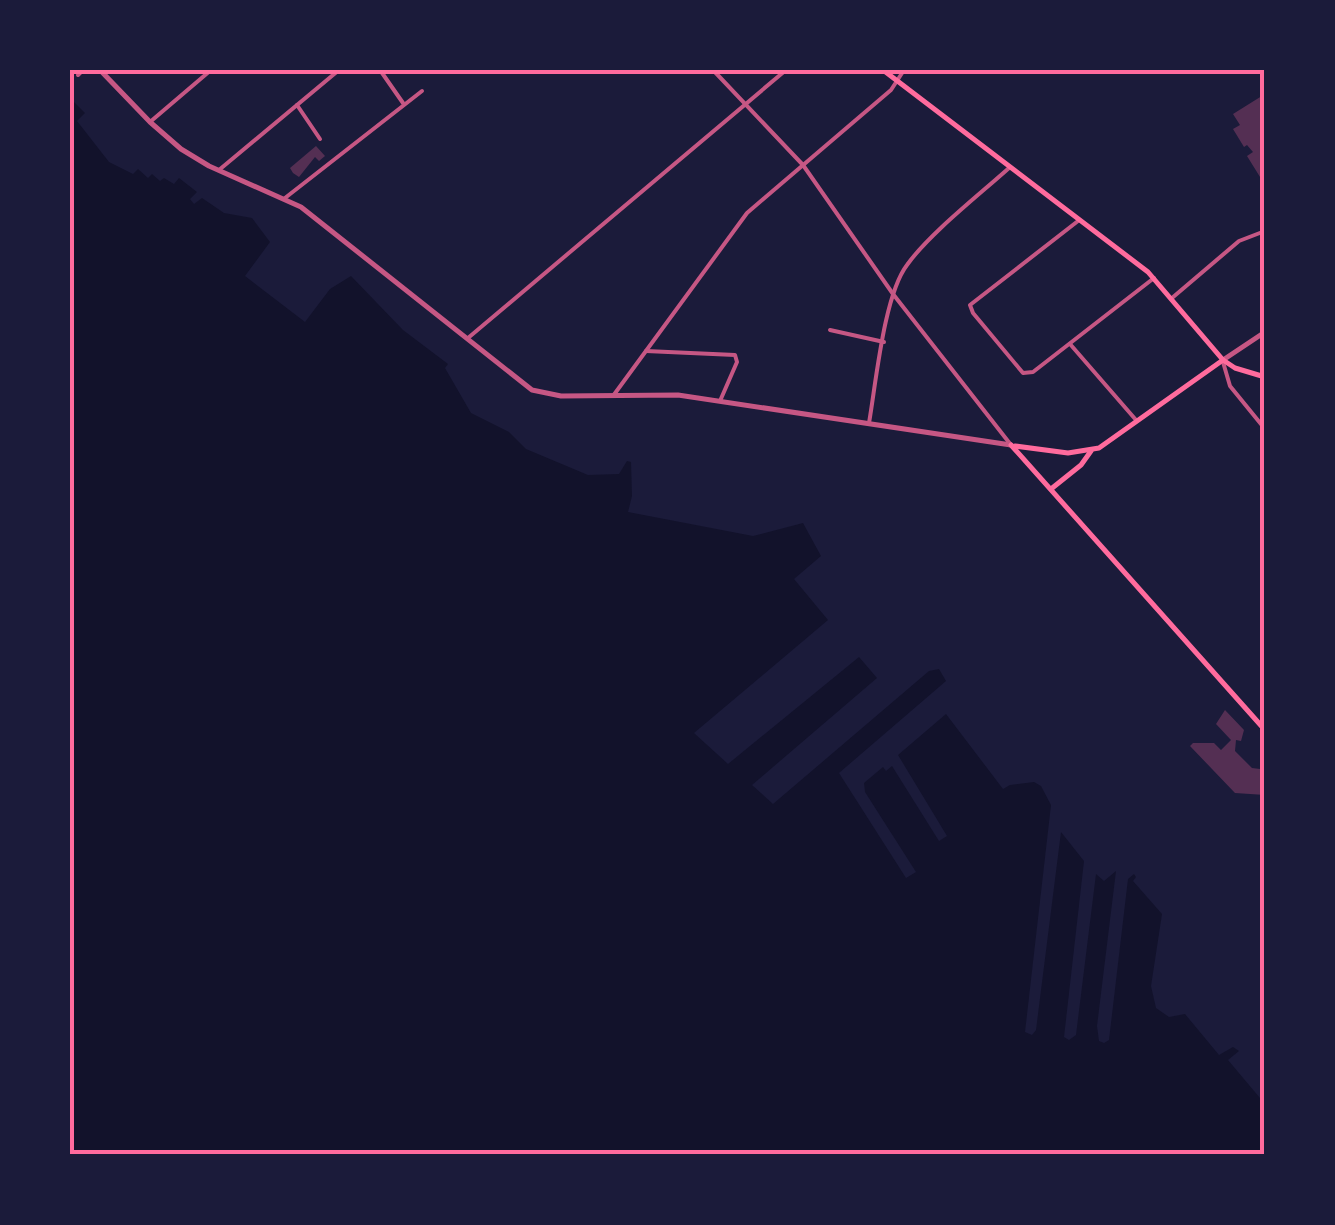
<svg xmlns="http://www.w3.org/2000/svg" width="1335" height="1225" viewBox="0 0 1335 1225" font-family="Raleway,sans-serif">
  <rect width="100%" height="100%" fill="#1b1b3a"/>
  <!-- water -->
  <polygon fill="#12122b" points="70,98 85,113 77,121 109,162 133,174 138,169 148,178 152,174 160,181 164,178 174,184 179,178 197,192 190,199 194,204 202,198 224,213 252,218 270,242 245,276 305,322 330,289 351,276 403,330 448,364 445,368 471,413 509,432 526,449 588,475 619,474 627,461 631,462 632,496 628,512 753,536 803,523 821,556 794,579 828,620 694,733 728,764 859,657 877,678 752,785 773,804 929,671 939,669 946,681 839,773 906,878 916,872 865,792 864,783 883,767 886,771 892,766 939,841 947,836 898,755 946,714 1003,789 1010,785 1034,782 1041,786 1051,805 1025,1032 1032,1035 1036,1030 1061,832 1084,861 1064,1037 1069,1040 1076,1035 1096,874 1104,881 1116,871 1097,1026 1099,1041 1104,1043 1109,1040 1128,879 1134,874 1136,877 1133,881 1162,914 1151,986 1156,1008 1169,1017 1185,1014 1219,1055 1233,1047 1239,1051 1228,1060 1265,1104 1265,1155 70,1155"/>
  <!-- building -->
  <g fill="#542f53">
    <polygon points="1265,94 1265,185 1247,156 1253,152 1247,145 1244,147 1233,129 1240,125 1233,114"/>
    <polygon points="316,146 325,156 319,161 315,157 299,177 293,173 290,168"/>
    <polygon points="1225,710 1244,730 1241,741 1236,740 1235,751 1252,768 1260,769 1265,774 1265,795 1235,793 1190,746 1193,743 1214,743 1221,750 1231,740 1216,724"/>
  </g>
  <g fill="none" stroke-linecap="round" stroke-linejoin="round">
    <!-- minor -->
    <g stroke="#c65784" stroke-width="4">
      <polyline points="380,70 403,103"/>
      <polyline points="713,70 803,165 893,294 1011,445"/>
      <polyline points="78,75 83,70"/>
      <polyline points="297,105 320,139"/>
      <polyline points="150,122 211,70"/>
      <polyline points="219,170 339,70"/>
      <polyline points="285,198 422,91"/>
      <polyline points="1078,221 970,305 973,313 1023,373 1033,372 1154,278"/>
      <polyline points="1172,298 1239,241 1265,231"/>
      <polyline points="830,330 884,342"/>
      <polyline points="468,338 786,70"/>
      <polyline points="1070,344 1136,420"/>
      <polyline points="646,351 735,355 737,362 720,401"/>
      <polyline points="1223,362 1230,386 1265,429"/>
      <polyline points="613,396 747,213 891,90 904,70"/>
      <path d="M 869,423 C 876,383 884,295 907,265 C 929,234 979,195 1009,168"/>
    </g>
    <!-- tertiary -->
    <g stroke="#c65784" stroke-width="5">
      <polyline points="100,70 150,122 181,149 209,166 301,207 532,390 561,396 678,395 1011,445"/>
      <polyline points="1223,360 1265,332"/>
    </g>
    <!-- secondary -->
    <g stroke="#ff6b9d" stroke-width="5">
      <polyline points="883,70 1148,272 1223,360 1235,368 1265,377"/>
      <polyline points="1011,445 1265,730"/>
      <polyline points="1015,446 1068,453 1099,448 1223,360"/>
      <polyline points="1051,489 1081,465 1091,451"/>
    </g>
  </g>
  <!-- border -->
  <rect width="1335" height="1225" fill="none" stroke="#1b1b3a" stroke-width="145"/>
  <rect x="72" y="72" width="1190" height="1080" fill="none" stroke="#ff6b9d" stroke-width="4"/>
</svg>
